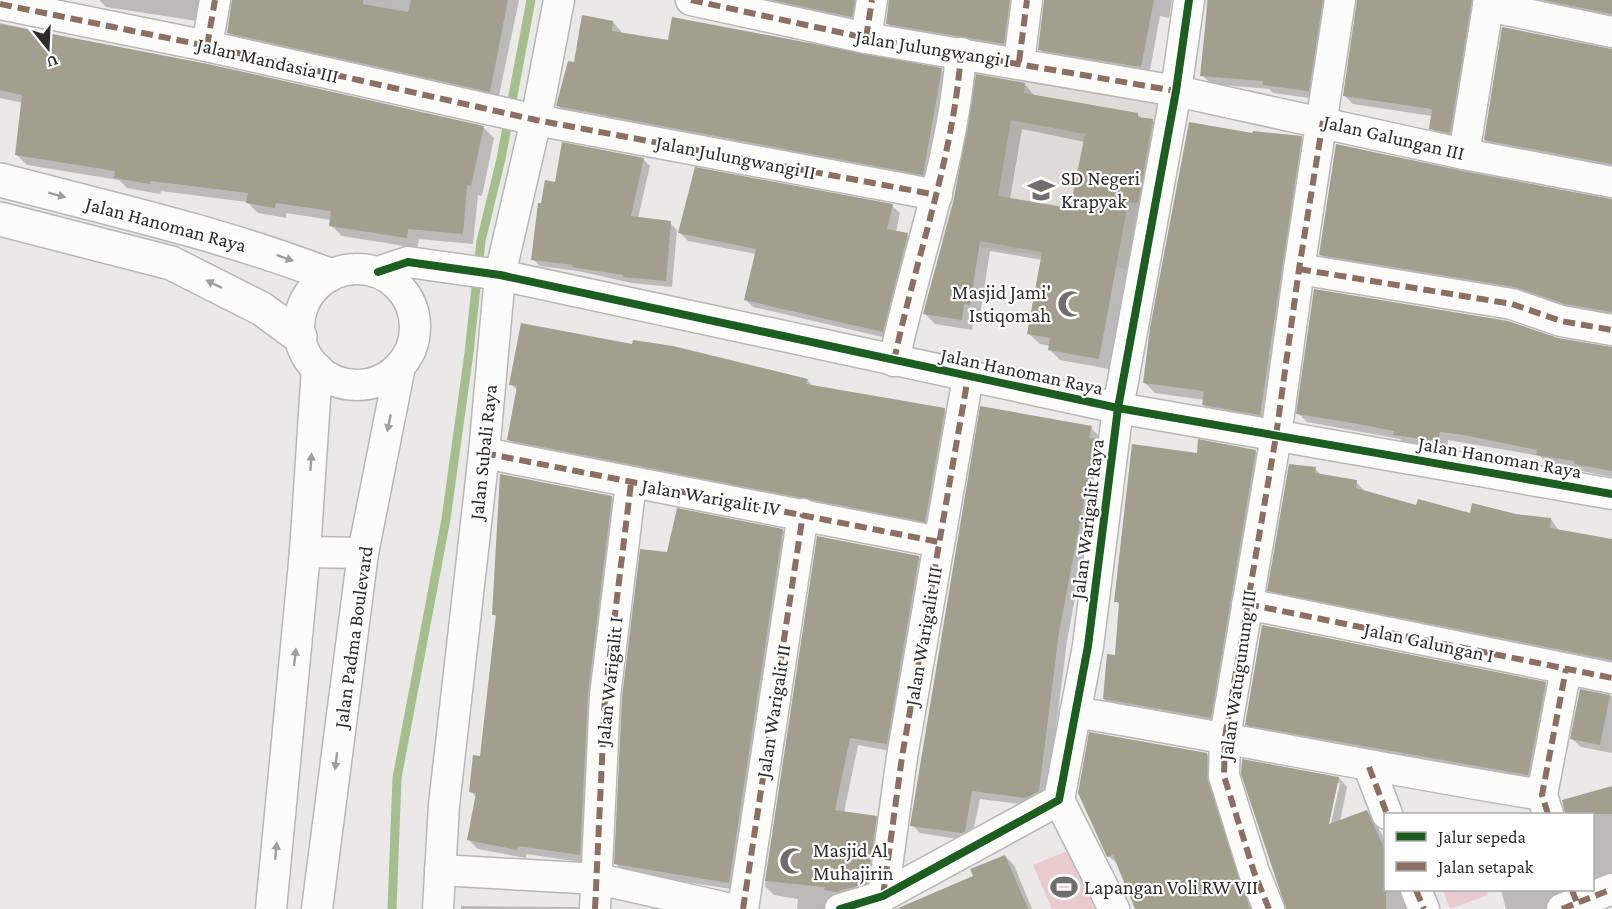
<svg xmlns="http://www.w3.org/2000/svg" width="1612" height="909" viewBox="0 0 1612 909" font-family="'Crimson Pro',serif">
  <rect width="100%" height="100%" fill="#eae9e7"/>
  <!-- built -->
  <polygon fill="#e0dbd6" points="971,65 1161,100 1129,269 926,239"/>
  <!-- green -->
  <g fill="#e9cacd">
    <polygon points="1070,850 1095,909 1052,909 1033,865"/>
    <polygon points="1443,890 1486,890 1488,895 1450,909"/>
  </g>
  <!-- shadow -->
  <g fill="#0003" fill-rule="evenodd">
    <polygon points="99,0 209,0 204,22 106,7"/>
    <polygon points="232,0 519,0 498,100 237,41 228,32"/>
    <polygon points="747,0 865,0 860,24"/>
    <polygon points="889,0 1020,0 1012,51 895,31 887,23"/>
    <polygon points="1045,0 1172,0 1169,18 1160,16 1149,75 1048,57 1040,49"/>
    <polygon points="1207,0 1336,0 1317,99 1273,93 1269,89 1211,84 1202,75"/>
    <polygon points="1358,0 1483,0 1458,141 1440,137 1431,128 1432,116 1353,104 1344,95"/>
    <polygon points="1514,0 1612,0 1612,21"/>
    <polygon points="613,22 621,31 621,34 669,42 941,70 950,79 931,183 566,114 558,106 575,64"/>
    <polygon points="0,23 483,127 494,138 482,196 478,195 473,244 419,239 417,248 342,236 331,225 331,220 286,213 286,218 258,213 247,202 161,191 160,194 127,188 119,180 27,165 16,154 23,103 0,98"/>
    <polygon points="1612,50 1612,171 1494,149 1485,140"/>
    <path d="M 1025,84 L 1035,97 L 1138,115 L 1142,119 L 1153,121 L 1163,131 L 1148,213 L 1138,211 L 1109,369 L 1060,360 L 1049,349 L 1050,346 L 1040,344 L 1029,334 L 1042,260 L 990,251 L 980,315 L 975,314 L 972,330 L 935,324 L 924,313 ZM 1022,129 L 1085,142 L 1072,210 L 1010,199 Z"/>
    <polygon points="1254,135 1301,138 1312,148 1270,425 1214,415 1204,405 1204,400 1155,393 1145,383"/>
    <polygon points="1337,145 1612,200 1612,319 1329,263 1320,254"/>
    <polygon points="643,159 650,166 638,218 670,223 677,230 672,287 632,283 578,271 540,266 533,259 543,205 556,183"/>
    <polygon points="892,206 900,213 896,232 907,235 915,242 891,339 753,307 745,299 756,254 688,241 680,233"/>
    <polygon points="1557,339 1612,348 1612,477 1547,464 1540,456 1448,440 1447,450 1404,443 1400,439 1307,422 1298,413"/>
    <polygon points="807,380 814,387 944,410 953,419 934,530 517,448 508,439 518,391 511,384"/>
    <polygon points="1091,428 1099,436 1098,443 1103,449 1067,641 1047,800 1035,806 980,799 971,841 920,833 912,825"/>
    <polygon points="1255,451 1265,461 1220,727 1114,708 1104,699 1116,657 1121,606 1116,601 1198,455"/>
    <polygon points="1315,469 1323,476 1356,482 1365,491 1417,507 1471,515 1551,519 1559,531 1612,541 1612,667 1278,599 1269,590"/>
    <polygon points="611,497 620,506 589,863 526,854 526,858 478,849 469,840 477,798 471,792 481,757 497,618 494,614"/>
    <polygon points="783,530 791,539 738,890 625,873 616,864 668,554"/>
    <polygon points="818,538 919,557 927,566 895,752 858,745 844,813 876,817 884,826 875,891 835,909 797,909 798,899 774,895 765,886"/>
    <polygon points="1545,684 1554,692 1537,783 1255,733 1246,724"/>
    <polygon points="1609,696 1612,696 1612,753 1581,747 1572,739"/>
    <polygon points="1207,754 1215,763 1254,909 1137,909 1118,864 1108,856"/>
    <path d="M 1243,761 L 1339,778 L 1347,787 L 1340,822 L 1367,812 L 1375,821 L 1386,843 L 1386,890 L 1407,890 L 1409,909 L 1287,909 L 1243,773 ZM 1337,783 L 1340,783 L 1329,832 L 1326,831 Z"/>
    <polygon points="1612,809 1612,884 1556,909 1506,909 1501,890 1592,890 1592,814 1587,814"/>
    <polygon points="1005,856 1014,865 1032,909 900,909 975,877"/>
    <polygon points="461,906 577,907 579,909 461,909"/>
  </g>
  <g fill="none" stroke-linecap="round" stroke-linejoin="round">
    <!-- stream -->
    <polyline stroke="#a4be8d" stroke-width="9" points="392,909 397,778 446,519 469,353 481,241 501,159 531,0"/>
  </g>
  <!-- building -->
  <g fill="#a29f8e" fill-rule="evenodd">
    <polygon points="232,0 363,0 363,4 408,12 411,0 508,0 490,92 227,33"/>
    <polygon points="772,0 855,0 852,17"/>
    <polygon points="889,0 1010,0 1004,44 886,24"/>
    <polygon points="1044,0 1154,0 1141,67 1038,50"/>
    <polygon points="1208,0 1323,0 1309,91 1263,85 1263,81 1200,76"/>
    <polygon points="1357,0 1472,0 1450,133 1429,129 1432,109 1343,96"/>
    <polygon points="1543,0 1612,0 1612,14"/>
    <polygon points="582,15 613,21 612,31 668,40 672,17 942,68 923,175 556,106 568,61 574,62"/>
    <polygon points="0,24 208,64 484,126 471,186 467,185 463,234 408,229 407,238 329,226 331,211 276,203 275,208 246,203 248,193 150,181 150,184 114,178 115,171 15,155 22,95 0,90"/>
    <polygon points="1502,27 1612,49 1612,164 1484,140"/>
    <path d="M 976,74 L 1025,83 L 1024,93 L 1138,113 L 1138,117 L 1153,119 L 1138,203 L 1128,202 L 1099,359 L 1048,350 L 1050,338 L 1027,334 L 1042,252 L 980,241 L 970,305 L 964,304 L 962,320 L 923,314 L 954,199 ZM 1011,120 L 1085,134 L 1070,208 L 998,196 Z"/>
    <polygon points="1189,122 1252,133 1253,131 1302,136 1260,415 1202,405 1204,391 1143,383 1150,328"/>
    <polygon points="562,142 644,158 631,216 671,221 666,281 623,277 623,275 572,267 573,265 531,260 538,203 541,203 545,180 555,182"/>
    <polygon points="1336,144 1461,171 1612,199 1612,312 1565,304 1515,287 1319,255"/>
    <polygon points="695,167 893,204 887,229 908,233 883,332 744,300 756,249 678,233"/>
    <polygon points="1314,289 1508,321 1558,338 1612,347 1612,471 1574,464 1575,461 1536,455 1537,450 1464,435 1440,432 1438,441 1393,435 1394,431 1353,423 1296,414"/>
    <polygon points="521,323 632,344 633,340 673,346 808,379 806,384 945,408 925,522 507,440 517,386 509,385"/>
    <polygon points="980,406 1092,426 1089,438 1096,439 1059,632 1039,791 1026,798 972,791 965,831 962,833 910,826"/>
    <polygon points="1198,439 1256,450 1211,718 1103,699 1107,654 1115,655 1119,602 1114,602 1132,444 1197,453"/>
    <polygon points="1289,464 1316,467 1315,473 1357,480 1356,488 1416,505 1418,499 1470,513 1472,503 1516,514 1551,518 1550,528 1612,539 1612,660 1267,591"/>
    <polygon points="500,474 612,496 588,694 580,855 518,846 517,850 467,840 476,793 469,792 473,755 480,756 496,615 492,615"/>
    <polygon points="677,508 783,529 729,883 614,864 622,697 640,549 667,552"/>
    <polygon points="817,536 919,556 887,744 850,738 835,810 877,816 867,883 836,892 824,890 825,887 765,881"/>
    <polygon points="1262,625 1546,682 1528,775 1245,725"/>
    <polygon points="1580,689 1610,695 1600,745 1570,739"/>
    <polygon points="1089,732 1207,753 1208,781 1250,909 1135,909 1113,855 1107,857 1078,793"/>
    <polygon points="1242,759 1339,777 1329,824 1367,810 1386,852 1386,909 1286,909 1241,774"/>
    <polygon points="1612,786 1612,814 1565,814 1562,800"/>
    <polygon points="1005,855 1028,909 896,909 973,876 970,869"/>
  </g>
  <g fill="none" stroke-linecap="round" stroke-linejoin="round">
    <defs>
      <g id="street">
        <polyline points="691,0 866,38 1176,91 1464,154 1612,182"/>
        <polyline points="0,4 207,46 536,120 937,195"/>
        <polyline points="1488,6 1612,32"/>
        <polyline points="866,38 872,0"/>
        <polyline points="207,46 215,0"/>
        <polyline points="1019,62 1027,0"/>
        <polyline points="1464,154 1489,0"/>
        <polyline points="1299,269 1512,304 1561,321 1612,330"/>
        <circle cx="357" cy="327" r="58"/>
        <polyline points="378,272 408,262 500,275 1118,408 1612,494"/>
        <path d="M 894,361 C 916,256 953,161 961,53"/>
        <polyline points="484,453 939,542"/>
        <polyline points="305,552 363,553"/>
        <polyline points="1247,604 1612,678"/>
        <path d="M 1075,712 C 1231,738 1386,770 1542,795"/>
        <polyline points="1369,767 1387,814"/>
        <polyline points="1059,800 1114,909"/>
        <polyline points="1548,814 1542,795 1566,669"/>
        <polyline points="440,870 598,879 731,909"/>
        <polyline points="1416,890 1424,909"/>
        <polyline points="883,896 902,757 968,377"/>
        <polyline points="271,909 305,552 317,368"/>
        <polyline points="317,909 363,553 400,366"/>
        <polyline points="438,909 444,805 484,453 500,275 536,120 559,0"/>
        <polyline points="595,909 605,696 631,483"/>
        <polyline points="743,909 803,514"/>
        <polyline points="840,909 883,896 1059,800 1088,646 1118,408 1176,91 1189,0"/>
        <polyline points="1269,909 1254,872 1224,776 1225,737 1276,436 1299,269 1340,0"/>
        <polyline points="1562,909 1612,889"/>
      </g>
      <g id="secondary">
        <path d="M 0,180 C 111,209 223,234 329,275"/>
        <polyline points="0,219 171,263 262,309 300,337"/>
      </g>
    </defs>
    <!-- street casing -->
    <use href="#street" stroke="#b7b7b6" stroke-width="33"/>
    <!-- secondary casing -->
    <use href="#secondary" stroke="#b7b7b6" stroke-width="36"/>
    <!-- street -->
    <use href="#street" stroke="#fcfcfb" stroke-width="30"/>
    <!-- secondary -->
    <use href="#secondary" stroke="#fcfcfb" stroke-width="33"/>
    <!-- quiet -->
    <g stroke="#8d6e63" stroke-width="6" stroke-dasharray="12 6" stroke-linecap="butt">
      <polyline points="691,0 866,38 1176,91"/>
      <polyline points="0,4 207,46 536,120 937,195"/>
      <polyline points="866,38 872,0"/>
      <polyline points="207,46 215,0"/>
      <polyline points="1019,62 1027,0"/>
      <polyline points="1299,269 1512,304 1561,321 1612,330"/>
      <path d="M 894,361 C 916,256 953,161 961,53"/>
      <polyline points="484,453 939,542"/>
      <polyline points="1247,604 1612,678"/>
      <polyline points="1369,767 1387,814"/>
      <polyline points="1548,814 1542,795 1566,669"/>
      <polyline points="1416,890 1424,909"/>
      <polyline points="1572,890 1577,903"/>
      <polyline points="883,896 902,757 968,377"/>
      <polyline points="595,909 605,696 631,483"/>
      <polyline points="743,909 803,514"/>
      <polyline points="1269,909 1254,872 1224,776 1225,737 1276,436 1299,269 1323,121"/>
      <polyline points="1562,909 1612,889"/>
    </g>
    <defs>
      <g id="cycleway">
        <polyline points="378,272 408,262 500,275 1118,408 1612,494"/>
        <polyline points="840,909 883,896 1059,800 1088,646 1118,408 1176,91 1189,0"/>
      </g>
    </defs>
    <!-- cycleway casing -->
    <use href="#cycleway" stroke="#fff" stroke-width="11"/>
    <!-- cycleway -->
    <use href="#cycleway" stroke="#1b5e20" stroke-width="8"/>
  </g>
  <!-- one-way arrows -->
  <defs><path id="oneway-solid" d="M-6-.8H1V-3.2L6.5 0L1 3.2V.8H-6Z" transform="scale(1.5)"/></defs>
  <g fill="#9f9e9d">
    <use href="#oneway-solid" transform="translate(57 195) rotate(15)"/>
    <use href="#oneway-solid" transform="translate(285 258) rotate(20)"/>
    <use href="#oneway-solid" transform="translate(214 284) rotate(-154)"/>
    <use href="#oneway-solid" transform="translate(389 423) rotate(101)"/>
    <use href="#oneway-solid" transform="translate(311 462) rotate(-86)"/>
    <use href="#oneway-solid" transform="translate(295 657) rotate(-84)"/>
    <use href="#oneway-solid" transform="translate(336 761) rotate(97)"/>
    <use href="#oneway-solid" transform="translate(276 851) rotate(-84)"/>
  </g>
  <!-- icons -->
  <defs>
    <symbol id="school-bare" viewBox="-9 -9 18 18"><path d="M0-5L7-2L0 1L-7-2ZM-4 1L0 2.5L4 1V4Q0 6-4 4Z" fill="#6f6e6d" stroke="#fff" stroke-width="2.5" paint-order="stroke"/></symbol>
    <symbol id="mosque-bare" viewBox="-9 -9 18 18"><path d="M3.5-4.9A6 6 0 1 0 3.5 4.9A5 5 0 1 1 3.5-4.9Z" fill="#6f6e6d" stroke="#fff" stroke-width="2.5" paint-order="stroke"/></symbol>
    <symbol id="stadium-bare" viewBox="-9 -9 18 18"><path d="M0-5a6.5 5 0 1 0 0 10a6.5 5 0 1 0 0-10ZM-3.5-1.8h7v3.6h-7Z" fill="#6f6e6d" stroke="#fff" stroke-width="2.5" paint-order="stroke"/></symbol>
  </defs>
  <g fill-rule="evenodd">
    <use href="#school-bare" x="1022" y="171" width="38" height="38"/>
    <use href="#mosque-bare" x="1052" y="285" width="38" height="38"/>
    <use href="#mosque-bare" x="774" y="842" width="38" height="38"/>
    <use href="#stadium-bare" x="1045" y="868" width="38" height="38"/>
  </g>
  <g text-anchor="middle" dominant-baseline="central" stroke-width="4.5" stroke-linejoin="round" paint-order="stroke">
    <!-- street labels -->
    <g font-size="20" fill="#2d2c2b" stroke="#fff">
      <text transform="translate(933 48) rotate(9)">Jalan Julungwangi I</text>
      <text transform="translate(268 60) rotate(13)">Jalan Mandasia III</text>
      <text transform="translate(1394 137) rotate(13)">Jalan Galungan III</text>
      <text transform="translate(736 157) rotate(11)">Jalan Julungwangi II</text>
      <text transform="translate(166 224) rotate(15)">Jalan Hanoman Raya</text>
      <text transform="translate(1022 371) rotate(12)">Jalan Hanoman Raya</text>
      <text transform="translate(483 452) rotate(-84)">Jalan Subali Raya</text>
      <text transform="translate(1500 457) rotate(10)">Jalan Hanoman Raya</text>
      <text transform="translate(711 497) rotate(10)">Jalan Warigalit IV</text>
      <text transform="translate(1087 519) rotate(-83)">Jalan Warigalit Raya</text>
      <text transform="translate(923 636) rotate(-80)">Jalan Warigalit III</text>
      <text transform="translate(353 637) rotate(-82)">Jalan Padma Boulevard</text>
      <text transform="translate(1429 642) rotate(12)">Jalan Galungan I</text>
      <text transform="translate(1237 675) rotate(-82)">Jalan Watugunung III</text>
      <text transform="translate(609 681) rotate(-84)">Jalan Warigalit I</text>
      <text transform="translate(773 711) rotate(-81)">Jalan Warigalit II</text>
    </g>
    <!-- poi labels -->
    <g font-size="20" fill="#2d2c2b" stroke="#fff" text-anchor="start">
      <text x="1061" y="178">SD Negeri<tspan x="1061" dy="23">Krapyak</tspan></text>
      <text x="1051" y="292" text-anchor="end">Masjid Jami'<tspan x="1051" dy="23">Istiqomah</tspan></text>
      <text x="813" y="850">Masjid Al<tspan x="813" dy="23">Muhajirin</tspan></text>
      <text x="1084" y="887">Lapangan Voli RW VII</text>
    </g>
  </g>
  <!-- legend -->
  <rect x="1384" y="813" width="210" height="78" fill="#ffffff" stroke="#ababaa" stroke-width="1.5"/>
  <rect x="1396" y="832" width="30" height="9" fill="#1b5e20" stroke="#ababaa" stroke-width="1.5"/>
  <text x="1438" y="843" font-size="18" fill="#2d2c2b">Jalur sepeda</text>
  <rect x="1396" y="862" width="30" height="9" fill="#8d6e63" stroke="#ababaa" stroke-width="1.5"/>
  <text x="1438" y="873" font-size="18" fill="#2d2c2b">Jalan setapak</text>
  <!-- north arrow -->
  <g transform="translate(48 48) rotate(162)" stroke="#ffffff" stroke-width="4.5" paint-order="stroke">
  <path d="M0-4.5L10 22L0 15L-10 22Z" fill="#2d2c2b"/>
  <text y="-9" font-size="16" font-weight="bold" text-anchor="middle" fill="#2d2c2b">U</text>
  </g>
</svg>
